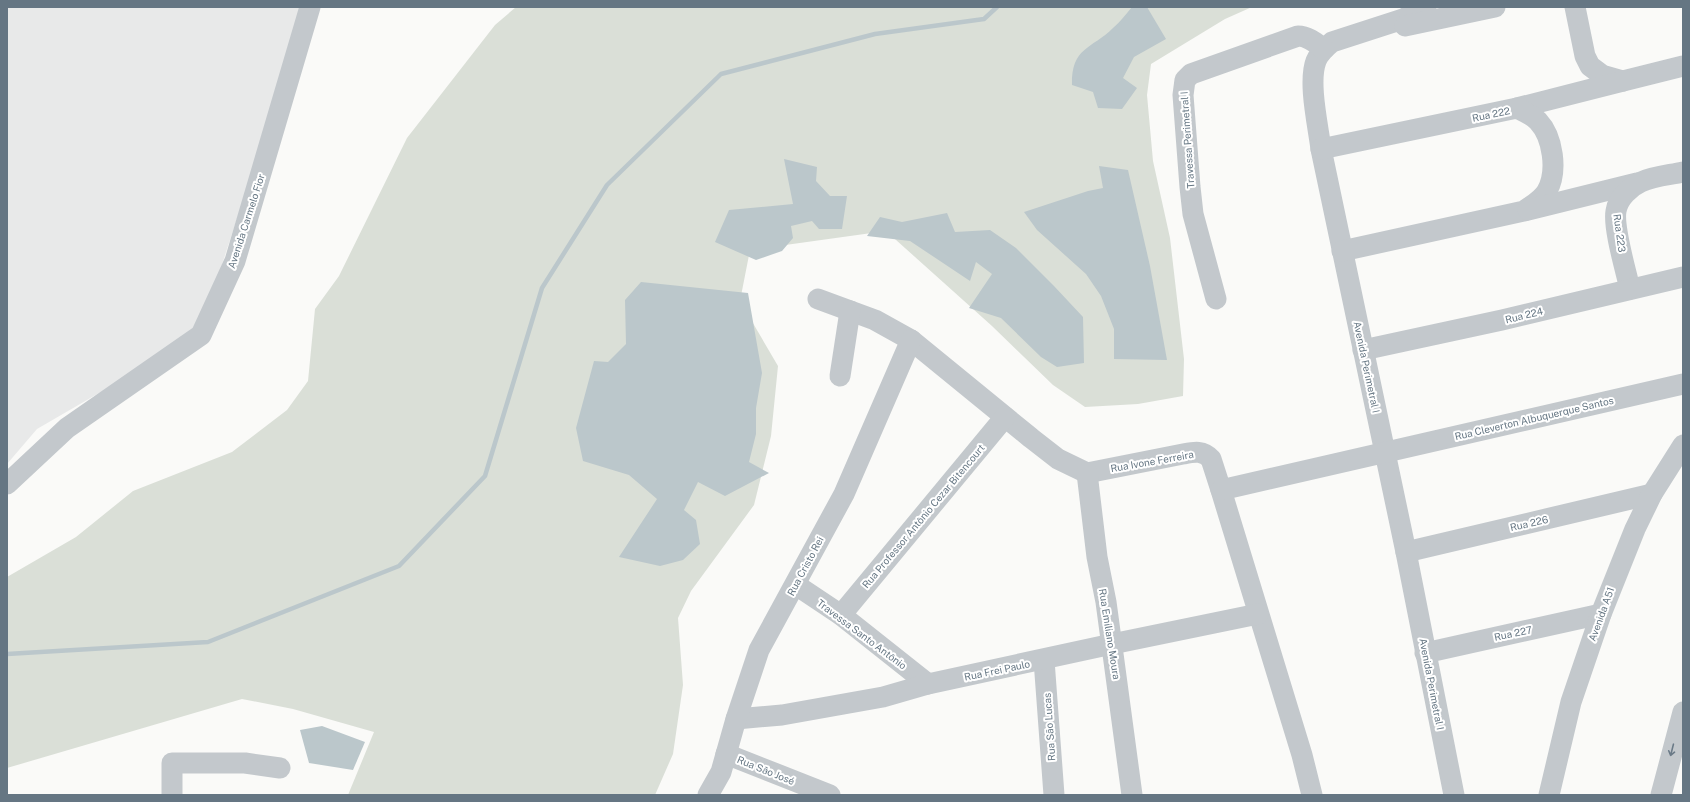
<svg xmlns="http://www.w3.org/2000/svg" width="1690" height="802" viewBox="0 0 1690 802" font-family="'Public Sans',sans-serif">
  <rect width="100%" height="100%" fill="#fafaf8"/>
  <!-- built -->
  <polygon fill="#e8e9e9" points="7,7 306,7 199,335 37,429 7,464"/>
  <!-- green -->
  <polygon fill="#dadfd7" points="516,7 1252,7 1225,19 1151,64 1147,95 1153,161 1170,238 1184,359 1183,396 1138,404 1085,407 1053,385 992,326 886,231 750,250 740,301 778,366 771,436 754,505 691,591 678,618 683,685 673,754 655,795 348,795 374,732 293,709 242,699 7,768 7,577 76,537 133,491 232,452 287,410 308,381 315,309 339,276 407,138 495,25"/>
  <!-- water -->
  <g fill="#bbc7cb">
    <path d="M 1132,7 L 1147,7 L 1166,39 L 1134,57 L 1123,78 L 1137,88 L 1122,109 L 1098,108 L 1093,92 L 1072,85 C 1071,47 1092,49 1113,28 C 1120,22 1126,14 1132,7 Z"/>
    <polygon points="784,159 817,167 816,181 830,196 847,196 842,229 819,229 812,221 791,226 793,238 782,251 756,260 715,242 729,210 793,204"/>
    <polygon points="1099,166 1128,170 1150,266 1167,360 1114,359 1114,329 1101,296 1086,274 1037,230 1024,212 1088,191 1103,188"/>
    <polygon points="947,213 955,232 990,230 1016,248 1054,286 1083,317 1084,363 1057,367 1041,357 1001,318 969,308 992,274 976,262 970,281 910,241 867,236 880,217 902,222"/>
    <polygon points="641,282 748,293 762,373 756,408 756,434 749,462 769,473 725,496 698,482 684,510 696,520 700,544 683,560 660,566 619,557 657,499 629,475 583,461 576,428 594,361 608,362 626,344 625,300"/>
    <polygon points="322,726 365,742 353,770 309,763 300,730"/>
  </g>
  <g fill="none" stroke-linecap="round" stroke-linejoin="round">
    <!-- stream -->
    <polyline stroke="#bbc7cb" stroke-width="4.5" points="7,654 208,642 399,566 485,476 542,288 607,185 721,74 875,34 984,19 997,7"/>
    <!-- minor -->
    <g stroke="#c3c8cc" stroke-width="21">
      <path d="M 1426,7 L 1403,19 L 1332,42 C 1326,47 1319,53 1316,61 C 1308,82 1318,125 1321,149 L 1406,552 L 1454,795"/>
      <polyline points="1575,7 1585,56 1590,66 1602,75 1623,81 1683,66"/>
      <polyline points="1405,26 1495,7"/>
      <polyline points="1517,108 1623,81"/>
      <path d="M 1321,149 L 1517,108 C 1525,112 1532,115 1538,121 C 1553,137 1558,171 1547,191 C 1542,200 1532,205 1524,211 L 1342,251"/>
      <polyline points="1528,210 1637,183"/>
      <path d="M 1630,289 C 1626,271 1613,228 1616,211 C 1618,198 1630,187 1641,182 C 1654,176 1670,175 1683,172"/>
      <path d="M 818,299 L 875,320 L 911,340 L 1031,438 L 1058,459 L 1087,473 L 1183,454 C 1194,452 1203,450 1211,459 L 1221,490 L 1302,755 L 1312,795"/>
      <path d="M 1216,299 L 1193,214 L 1190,187 L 1183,95 L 1185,80 L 1191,74 L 1298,36 C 1308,36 1316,43 1324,49"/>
      <polyline points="1363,350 1502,320 1683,277"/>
      <polyline points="840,376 850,311"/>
      <polyline points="1087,473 1097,557 1106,602 1132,795"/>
      <polyline points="7,484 67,428 201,335 235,261 310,7"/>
      <polyline points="1221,490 1683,384"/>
      <polyline points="1406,552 1652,494"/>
      <polyline points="796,585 841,615 928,684"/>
      <polyline points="841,615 1005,417"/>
      <polyline points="1425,653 1601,614"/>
      <polyline points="1044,660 1054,795"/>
      <polyline points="736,719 782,715 883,697 928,684 1112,644 1258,614"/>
      <polyline points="726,754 830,795"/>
      <polyline points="172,795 172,763 245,763 280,768"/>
      <polyline points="708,795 721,772 736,719 759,650 844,494 911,340"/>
      <polyline points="1549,795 1571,702 1601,614 1635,529 1652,494 1683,445"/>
      <polyline points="1661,795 1683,712"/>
    </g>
  </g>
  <!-- one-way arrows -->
  <defs><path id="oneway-shaft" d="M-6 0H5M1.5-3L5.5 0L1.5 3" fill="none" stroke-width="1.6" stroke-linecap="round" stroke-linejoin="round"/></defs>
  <use stroke="#6a7a87" href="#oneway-shaft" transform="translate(1672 750) rotate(104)"/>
  <g text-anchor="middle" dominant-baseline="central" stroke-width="4" stroke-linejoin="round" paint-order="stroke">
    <!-- street labels -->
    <g font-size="10" fill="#657683" stroke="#fff">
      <text transform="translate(1491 114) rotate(-12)">Rua 222</text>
      <text transform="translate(1187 140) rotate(-94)">Travessa Perimetral I</text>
      <text transform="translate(246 221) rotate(-72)">Avenida Carmelo Fior</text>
      <text transform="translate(1620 233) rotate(82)">Rua 223</text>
      <text transform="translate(1524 315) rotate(-14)">Rua 224</text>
      <text transform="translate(1367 367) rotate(78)">Avenida Perimetral I</text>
      <text transform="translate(1534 418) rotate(-13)">Rua Cleverton Albuquerque Santos</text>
      <text transform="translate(1152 461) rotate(-10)">Rua Ivone Ferreira</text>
      <text transform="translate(923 516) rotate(-50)">Rua Professor Antônio Cezar Bitencourt</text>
      <text transform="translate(1529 523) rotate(-13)">Rua 226</text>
      <text transform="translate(805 566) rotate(-62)">Rua Cristo Rei</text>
      <text transform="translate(1601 614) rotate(-70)">Avenida A51</text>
      <text transform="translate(1513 633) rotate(-12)">Rua 227</text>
      <text transform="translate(862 634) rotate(37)">Travessa Santo Antônio</text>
      <text transform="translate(1110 634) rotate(81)">Rua Emiliano Moura</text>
      <text transform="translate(997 670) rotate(-12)">Rua Frei Paulo</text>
      <text transform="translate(1432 684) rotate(79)">Avenida Perimetral I</text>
      <text transform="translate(1049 727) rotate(-94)">Rua São Lucas</text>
      <text transform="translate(766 770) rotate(22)">Rua São José</text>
    </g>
  </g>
  <!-- border -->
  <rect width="1690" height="802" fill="none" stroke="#657683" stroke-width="16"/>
</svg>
